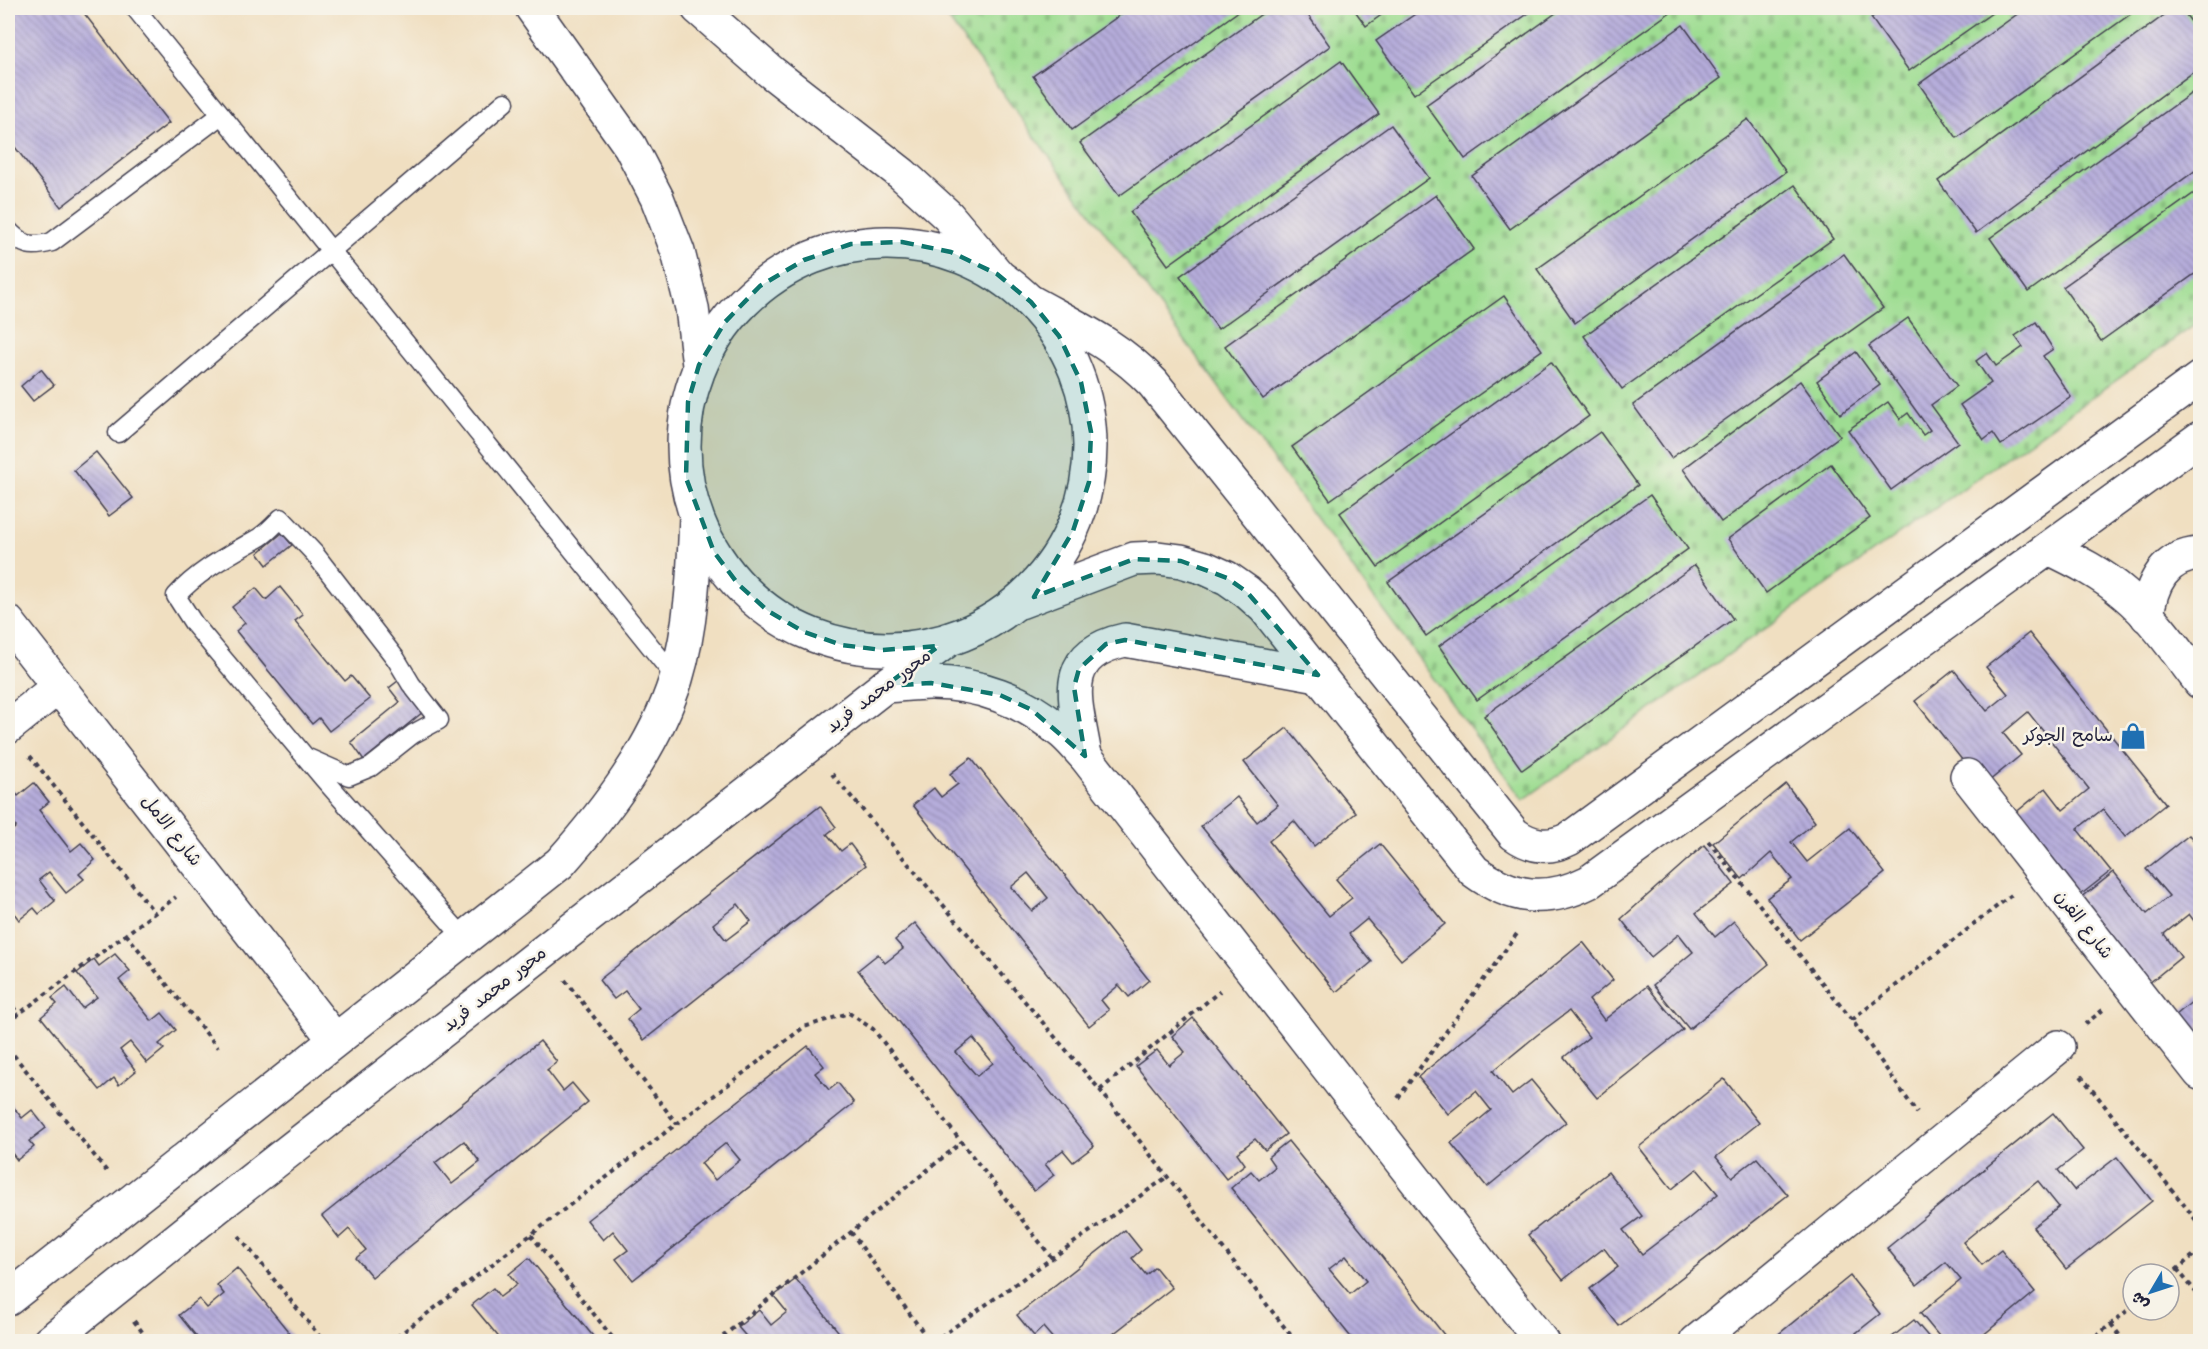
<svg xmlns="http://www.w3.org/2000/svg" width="2208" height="1349" viewBox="0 0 2208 1349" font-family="Kalam,'Playpen Sans Arabic',sans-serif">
  <defs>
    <pattern id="cemetery-stones" width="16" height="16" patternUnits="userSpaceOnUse" patternTransform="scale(1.5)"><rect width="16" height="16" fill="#9edd92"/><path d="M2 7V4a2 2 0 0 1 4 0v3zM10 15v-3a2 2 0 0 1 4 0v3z" fill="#88bd7f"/></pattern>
    <pattern id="building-back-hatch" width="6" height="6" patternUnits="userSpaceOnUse" patternTransform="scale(1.5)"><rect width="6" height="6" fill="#b6addb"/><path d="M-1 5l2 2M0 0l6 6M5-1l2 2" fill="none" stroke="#948cb3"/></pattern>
  </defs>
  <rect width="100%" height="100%" fill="#f7f3e8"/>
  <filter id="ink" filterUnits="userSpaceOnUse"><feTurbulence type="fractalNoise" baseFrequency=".0167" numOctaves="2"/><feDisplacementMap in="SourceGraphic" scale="12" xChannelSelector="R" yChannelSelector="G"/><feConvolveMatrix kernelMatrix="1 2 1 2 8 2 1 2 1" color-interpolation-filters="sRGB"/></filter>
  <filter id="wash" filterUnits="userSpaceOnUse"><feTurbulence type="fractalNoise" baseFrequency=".008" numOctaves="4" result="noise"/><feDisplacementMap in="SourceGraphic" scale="24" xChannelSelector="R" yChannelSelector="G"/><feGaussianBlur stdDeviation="1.35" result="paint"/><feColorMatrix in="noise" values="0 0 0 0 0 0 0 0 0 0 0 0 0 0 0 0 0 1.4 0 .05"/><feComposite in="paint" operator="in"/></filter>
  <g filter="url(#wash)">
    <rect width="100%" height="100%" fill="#f0dfc1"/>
    <!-- cemetery -->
    <polygon fill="url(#cemetery-stones)" stroke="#608066" stroke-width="1.5" points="940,8 2200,8 2200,321 1523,800"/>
    <g id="blocks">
      <!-- building -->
      <g fill="url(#building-back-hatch)" fill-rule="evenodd">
        <polygon points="8,8 80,8 169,123 61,207 8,138"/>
        <polygon points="1130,8 1243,8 1072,130 1033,76"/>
        <polygon points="1270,8 1303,8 1330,46 1119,196 1080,143"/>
        <polygon points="1353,8 1391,8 1366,26"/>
        <polygon points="1424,8 1536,8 1414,94 1376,41"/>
        <polygon points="1563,8 1676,8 1465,159 1426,105"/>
        <polygon points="1885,8 1999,8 1909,71 1871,18"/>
        <polygon points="2026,8 2139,8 1957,138 1919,84"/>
        <polygon points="2174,8 2181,8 2200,34 2200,67 1976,233 1938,181"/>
        <polygon points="1683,25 1721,78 1510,229 1472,176"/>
        <polygon points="1341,61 1379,114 1168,265 1130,212"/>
        <polygon points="2200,87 2200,167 2028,292 1990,238"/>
        <polygon points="1748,119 1786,172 1575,323 1537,269"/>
        <polygon points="1391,125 1429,178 1218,329 1180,276"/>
        <polygon points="1795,185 1833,239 1622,389 1584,336"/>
        <polygon points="2200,189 2200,270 2101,341 2063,287"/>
        <polygon points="1436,195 1474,249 1263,399 1225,346"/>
        <polygon points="1844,254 1883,308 1671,458 1633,405"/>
        <polygon points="1504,296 1542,350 1330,500 1292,447"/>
        <polygon points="1908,318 1957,386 1931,405 1958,442 1891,490 1848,430 1888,402 1900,419 1908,413 1923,435 1930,430 1869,346"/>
        <polygon points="2036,322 2053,349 2043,356 2071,397 2001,445 1993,433 1984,440 1960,405 1991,383 1976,361 1987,353 1996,366 2023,347 2015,336"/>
        <polygon points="1856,352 1880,385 1840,414 1817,381"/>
        <polygon points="1551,362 1589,416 1378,567 1340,513"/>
        <polygon points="41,369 54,385 33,401 21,386"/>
        <polygon points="1800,381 1840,436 1721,522 1683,469"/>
        <polygon points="1600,432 1638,485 1426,636 1388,582"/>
        <polygon points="96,452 133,498 109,516 74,470"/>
        <polygon points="1831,464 1870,518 1766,593 1728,539"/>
        <polygon points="1650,495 1688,549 1477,700 1439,646"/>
        <polygon points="282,533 292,545 267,565 258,553"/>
        <polygon points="1695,565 1733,619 1522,770 1484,716"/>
        <polygon points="280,587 303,615 295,621 345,681 351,676 370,699 329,731 319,718 312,724 236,631 245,623 232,607 256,588 266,600"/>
        <polygon points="2029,633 2166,804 2125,837 2103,809 2077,829 2111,871 2074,900 2009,818 2046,788 2063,810 2089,789 2028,712 2003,733 2021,755 1983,786 1915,701 1954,670 1987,711 2008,694 1986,667"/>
        <polygon points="398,681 423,712 364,760 351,742 400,702 389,688"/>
        <polygon points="1287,728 1356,813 1314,846 1294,821 1269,841 1294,873 1329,916 1352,898 1336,879 1380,844 1445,924 1401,960 1367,919 1349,934 1372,962 1336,992 1201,826 1237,797 1257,822 1278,805 1244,762"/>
        <path d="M 971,758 L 1149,980 L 1129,997 L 1119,985 L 1101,1000 L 1109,1010 L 1089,1026 L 913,805 L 934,788 L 941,797 L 958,784 L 950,774 ZM 1028,873 L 1048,898 L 1032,911 L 1011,887 Z"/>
        <polygon points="34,783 49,802 39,810 71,851 81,843 95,860 79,874 84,879 66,893 49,872 39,880 55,901 39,914 34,908 19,920 8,905 8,834 16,827 8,816 8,794 13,790 18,796"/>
        <polygon points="1786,784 1815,822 1791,842 1807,862 1850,828 1885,873 1800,940 1767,898 1792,879 1771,853 1742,879 1713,843"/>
        <path d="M 820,806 L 836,827 L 827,834 L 841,851 L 850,844 L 866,865 L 644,1040 L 627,1019 L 639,1009 L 625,991 L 614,999 L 599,980 ZM 738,904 L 751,921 L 726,940 L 713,924 Z"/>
        <polygon points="2189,835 2200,848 2200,929 2189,914 2164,934 2181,957 2143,988 2076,902 2114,872 2147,914 2169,896 2146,869"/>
        <polygon points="1704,845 1734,884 1696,913 1715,937 1734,921 1769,964 1689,1029 1653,985 1693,952 1679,934 1651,957 1621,919"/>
        <path d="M 915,923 L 1094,1146 L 1073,1162 L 1063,1150 L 1045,1164 L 1054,1175 L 1034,1191 L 858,970 L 878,954 L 885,963 L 903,949 L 895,940 ZM 973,1038 L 993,1063 L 977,1076 L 956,1052 Z"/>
        <polygon points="1583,942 1613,980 1589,1000 1604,1020 1647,986 1683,1030 1597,1098 1564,1057 1589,1037 1569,1011 1537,1035 1493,1071 1512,1095 1531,1080 1566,1122 1487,1187 1451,1143 1491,1110 1476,1091 1448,1114 1418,1077"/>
        <polygon points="115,954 130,971 119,980 152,1021 162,1013 176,1030 159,1044 164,1049 147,1063 130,1042 120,1050 136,1071 119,1085 114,1078 100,1090 41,1017 57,1004 52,998 66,987 82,1008 97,997 77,973 94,959 99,966"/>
        <polygon points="2200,995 2200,1058 2170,1020"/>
        <polygon points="1193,1018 1286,1134 1265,1150 1255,1139 1237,1153 1245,1164 1226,1179 1136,1066 1157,1050 1169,1065 1185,1052 1172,1036"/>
        <path d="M 540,1041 L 557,1062 L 547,1070 L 563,1091 L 572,1083 L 588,1102 L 372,1277 L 356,1258 L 366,1250 L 349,1229 L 339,1238 L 322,1216 ZM 464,1141 L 480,1162 L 452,1184 L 435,1163 Z"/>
        <path d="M 808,1046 L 824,1066 L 815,1073 L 829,1090 L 838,1083 L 854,1103 L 633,1280 L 616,1259 L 628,1250 L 613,1231 L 603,1240 L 587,1220 ZM 726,1143 L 740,1160 L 715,1180 L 701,1163 Z"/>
        <polygon points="1724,1079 1759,1123 1716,1157 1732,1177 1757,1158 1788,1195 1619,1326 1590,1289 1618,1267 1604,1248 1563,1280 1528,1235 1608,1172 1642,1216 1623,1230 1642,1254 1687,1220 1718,1194 1697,1169 1672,1189 1639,1147"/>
        <polygon points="8,1100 22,1118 32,1110 46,1128 29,1141 34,1147 17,1160 8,1148"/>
        <polygon points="2053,1113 2083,1150 2058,1170 2074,1190 2117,1157 2152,1201 2066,1269 2033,1227 2059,1207 2038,1181 1963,1242 1982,1265 2001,1250 2035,1292 1976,1341 1943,1341 1920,1313 1961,1280 1946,1262 1917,1285 1887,1248"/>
        <path d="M 1288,1141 L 1375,1248 L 1449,1341 L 1354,1341 L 1231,1188 L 1251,1171 L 1259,1180 L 1275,1167 L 1268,1157 ZM 1346,1256 L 1366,1281 L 1350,1294 L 1329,1269 Z"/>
        <polygon points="1125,1230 1141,1250 1132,1258 1146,1275 1155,1267 1172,1288 1104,1341 1055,1341 1043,1327 1034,1336 1017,1315"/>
        <polygon points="529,1258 597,1341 502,1341 472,1305 493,1288 500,1297 517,1284 509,1274"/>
        <polygon points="237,1268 296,1341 200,1341 179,1315 199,1299 207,1308 224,1294 217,1285"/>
        <polygon points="1850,1276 1880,1314 1856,1333 1862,1341 1770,1341"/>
        <polygon points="796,1279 846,1341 750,1341 738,1327 759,1310 771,1325 787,1312 774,1296"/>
        <polygon points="1914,1320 1932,1341 1887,1341"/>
      </g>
    </g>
  </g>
  <g filter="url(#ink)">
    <use href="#blocks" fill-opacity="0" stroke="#413e4f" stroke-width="1.5"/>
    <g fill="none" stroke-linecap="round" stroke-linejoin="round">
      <defs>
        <g id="service">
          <polyline points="135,8 676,678"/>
          <path d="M 8,230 C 23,246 31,248 52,242 L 221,115"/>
          <polyline points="118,433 505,102"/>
          <path d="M 308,758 L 349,776 L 371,767 L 413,734 L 439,720 L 411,684 L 396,659 L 314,553 L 281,518 C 275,524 268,532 260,537 C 231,554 199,570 176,596 L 194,624 L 323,778 L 464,938"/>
        </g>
        <g id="minor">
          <polyline points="8,622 335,1040"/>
          <path d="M 885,686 C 900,685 916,683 931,683 C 978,683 1023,700 1059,730 C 1069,737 1077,748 1085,756 C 1236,952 1391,1146 1542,1342"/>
          <polyline points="8,727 58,687"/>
          <path d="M 1085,756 C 1077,704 1055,655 1125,640 L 1318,675"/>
          <polyline points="1967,776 2200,1073"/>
          <polyline points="1696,1342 2058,1047"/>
        </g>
        <g id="tertiary">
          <polyline points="532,8 630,146 657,198 678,252 692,308 699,365"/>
          <polyline points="698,8 771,72 902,174 948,216 997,274"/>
          <path d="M 2049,548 C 2076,561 2102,574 2125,594 C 2154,618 2177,652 2200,682"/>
          <path d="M 2147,616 C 2151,584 2164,556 2200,554"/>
          <path d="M 8,1299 L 560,863 C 607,810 655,747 676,679 C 692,626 694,570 696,516"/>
          <polyline points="49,1342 216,1208 543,952 885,686 944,643"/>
        </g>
        <g id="secondary">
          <circle cx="887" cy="446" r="203"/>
          <path d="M 1031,302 C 1076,327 1117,345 1153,383 L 1514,834 C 1532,847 1549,849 1569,839 L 2200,378"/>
          <path d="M 1020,602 L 1134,559 L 1158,558 L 1181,561 L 1205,568 L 1227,578 L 1247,592 L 1265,608 L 1474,871 C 1512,899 1547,903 1589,882 L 2200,438"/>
        </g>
      </defs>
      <!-- service casing -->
      <use href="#service" stroke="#413e4f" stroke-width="21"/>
      <!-- minor casing -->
      <use href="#minor" stroke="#413e4f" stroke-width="36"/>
      <!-- tertiary casing -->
      <use href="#tertiary" stroke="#413e4f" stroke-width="36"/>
      <!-- secondary casing -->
      <use href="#secondary" stroke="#413e4f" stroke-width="36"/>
      <!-- path -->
      <g stroke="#413e4f" stroke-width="4" stroke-dasharray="4.5 4.5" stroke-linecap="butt">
        <polyline points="30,756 154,912"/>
        <polyline points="832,774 1100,1090 1296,1342"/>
        <polyline points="1708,841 1852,1020 1917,1113"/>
        <polyline points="126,934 218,1048"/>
        <polyline points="565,980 677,1124"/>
        <polyline points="8,999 18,1014"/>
        <polyline points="1852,1020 2014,893"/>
        <polyline points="8,1022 176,897"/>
        <polyline points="2085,1024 2103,1010"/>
        <polyline points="8,1048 109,1174"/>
        <polyline points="2081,1076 2200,1225"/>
        <polyline points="1100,1090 1220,991"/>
        <polyline points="1398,1098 1519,931"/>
        <polyline points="851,1232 930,1342"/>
        <polyline points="531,1235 616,1342"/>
        <polyline points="239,1236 324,1342"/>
        <polyline points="2177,1269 2200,1297"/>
        <polyline points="2169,1276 2200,1250"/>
        <polyline points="134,1321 150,1342"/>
        <polyline points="2111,1324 2125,1342"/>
        <polyline points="390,1342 804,1027 849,1013 873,1029 1052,1258"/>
        <polyline points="716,1342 962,1142"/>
        <polyline points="933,1342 1167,1177"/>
        <polyline points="2089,1342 2133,1306"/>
      </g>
      <!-- service -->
      <use href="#service" stroke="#fff" stroke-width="18"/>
      <!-- minor -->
      <use href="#minor" stroke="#fff" stroke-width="33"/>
      <!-- tertiary -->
      <use href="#tertiary" stroke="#fff" stroke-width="33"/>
      <!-- secondary -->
      <use href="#secondary" stroke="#fff" stroke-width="33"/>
    </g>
  </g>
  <!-- marked area -->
  <path fill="#0f766e" fill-opacity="0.2" stroke="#0f766e" stroke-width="4.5" stroke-dasharray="12 8" stroke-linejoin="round" d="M 902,242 L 951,252 L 997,274 L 1031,302 L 1059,336 L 1081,382 L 1091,432 L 1089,482 L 1073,531 L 1034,597 L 1134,559 L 1181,561 L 1227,578 L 1247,592 L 1318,675 L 1125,640 L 1106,644 L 1079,669 L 1074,687 L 1085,756 L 1032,710 L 1000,695 L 931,683 L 885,686 L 939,646 L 882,650 L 842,645 L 804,632 L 768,611 L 738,584 L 714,552 L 686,478 L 688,402 L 699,365 L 725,322 L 760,286 L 804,260 L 851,244 Z"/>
  <!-- icons -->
  <defs>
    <symbol id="shop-bare" viewBox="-9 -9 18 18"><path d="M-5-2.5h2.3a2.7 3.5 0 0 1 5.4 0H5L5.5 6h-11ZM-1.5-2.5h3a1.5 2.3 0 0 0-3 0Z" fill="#1f6fb2" stroke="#f7f3e8" stroke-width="2.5" paint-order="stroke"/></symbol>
  </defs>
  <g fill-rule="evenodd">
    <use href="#shop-bare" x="2114" y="717" width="38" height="38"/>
  </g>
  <g text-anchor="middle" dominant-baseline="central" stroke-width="5" stroke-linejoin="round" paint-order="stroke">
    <!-- street labels -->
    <g font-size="18" fill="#22223b" stroke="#f7f3e8">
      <text transform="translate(879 692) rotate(-37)">محور محمد فريد</text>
      <text transform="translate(171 831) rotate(52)">شارع الامل</text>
      <text transform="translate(2083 925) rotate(52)">شارع الفرن</text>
      <text transform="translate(495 990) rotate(-38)">محور محمد فريد</text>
    </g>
    <!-- poi labels -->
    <g font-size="18" fill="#22223b" stroke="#f7f3e8" text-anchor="end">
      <text x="2113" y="736">سامح الجوكر</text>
    </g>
  </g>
  <!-- margin -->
  <rect width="2208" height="1349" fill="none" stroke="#f7f3e8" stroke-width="30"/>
  <!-- north arrow -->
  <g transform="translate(2151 1292) rotate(231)"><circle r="28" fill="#f7f3e8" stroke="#a29fa3" stroke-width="1.5"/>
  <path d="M0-4.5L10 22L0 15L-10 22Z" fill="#1f6fb2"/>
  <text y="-9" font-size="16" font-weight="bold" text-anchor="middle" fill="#22223b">ش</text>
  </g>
</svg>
